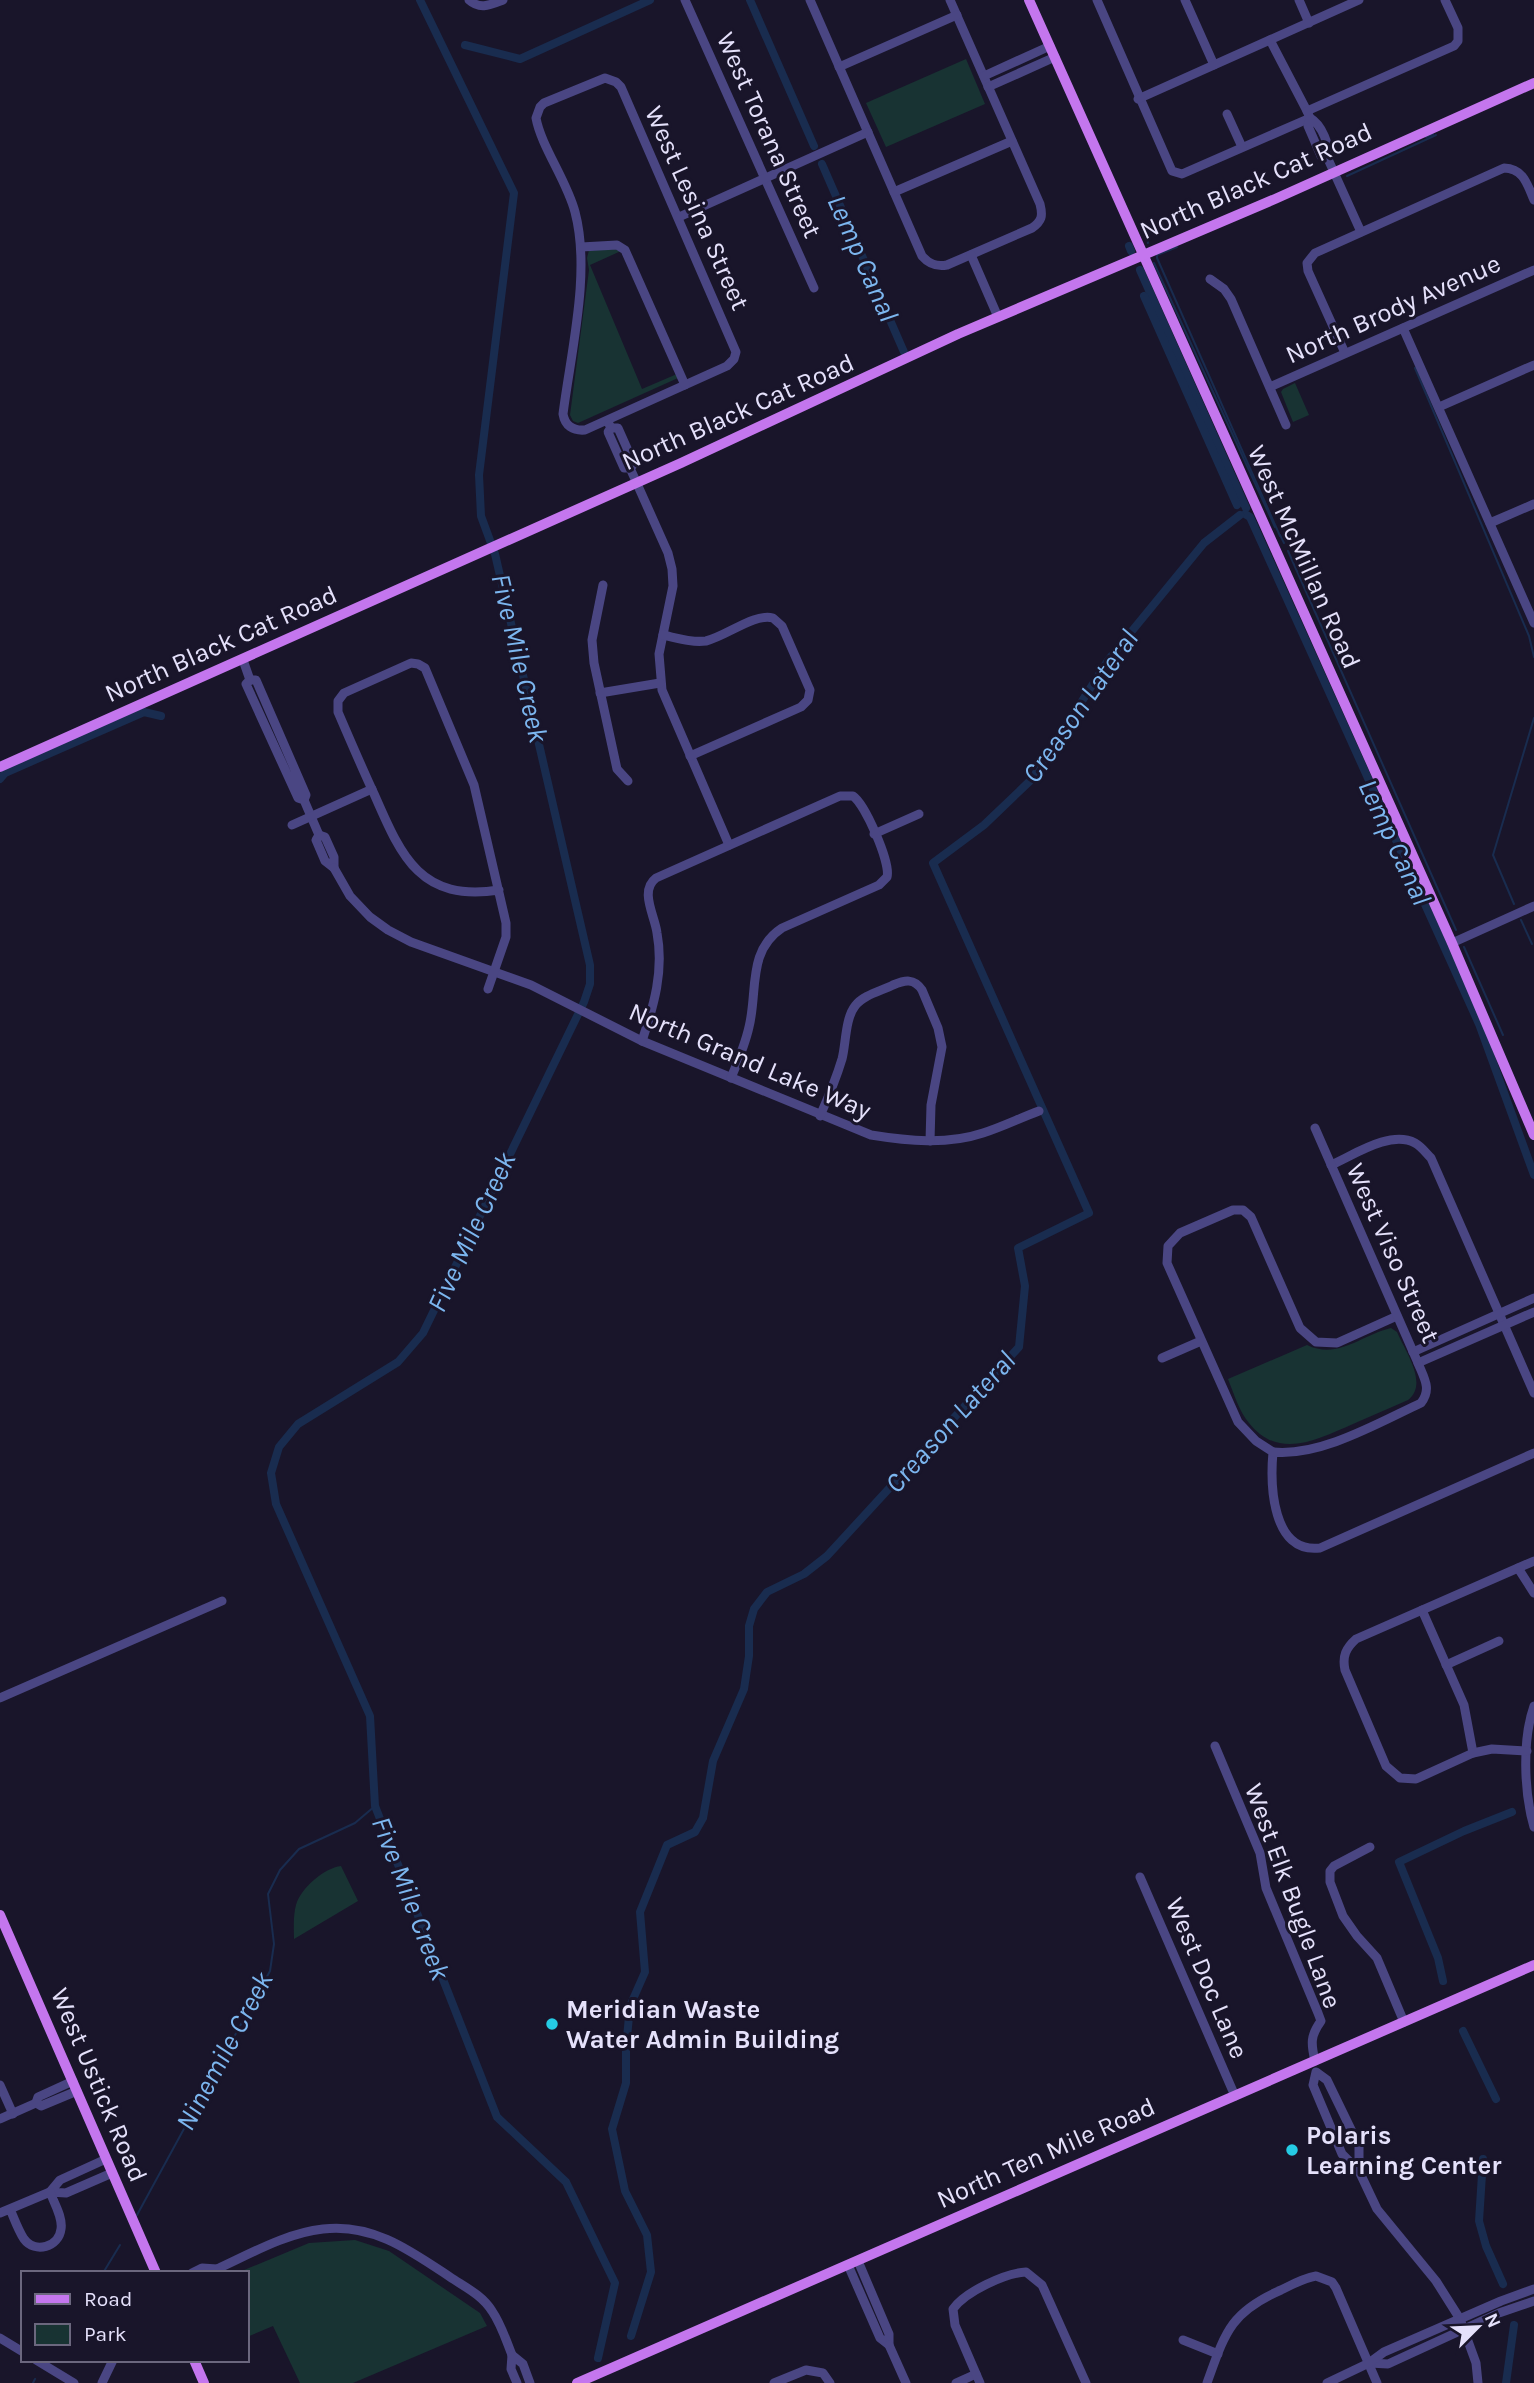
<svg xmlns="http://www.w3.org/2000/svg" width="1534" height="2383" viewBox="0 0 1534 2383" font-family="Karla,sans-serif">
  <rect width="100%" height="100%" fill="#19152a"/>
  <!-- green -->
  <g fill="#183333">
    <polygon points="966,59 985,104 886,147 866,103"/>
    <polygon points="589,250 613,249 621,251 590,265 642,389 677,374 678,378 578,423 573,421 570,415 589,270 587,258"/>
    <polygon points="1295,383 1309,415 1293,422 1281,392 1283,389"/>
    <path d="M 1391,1328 L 1397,1332 C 1405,1351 1429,1384 1408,1400 C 1390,1408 1371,1416 1353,1424 C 1318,1439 1279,1461 1249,1423 C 1239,1411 1234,1394 1228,1379 L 1307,1345 C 1338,1360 1361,1335 1391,1328 Z"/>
    <path d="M 341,1866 L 358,1901 L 294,1939 C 294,1928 293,1916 296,1905 C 301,1888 324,1868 341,1866 Z"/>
    <polygon points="355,2240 389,2251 480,2313 487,2326 353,2383 300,2383 273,2326 247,2337 247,2273 237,2273 309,2243"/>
  </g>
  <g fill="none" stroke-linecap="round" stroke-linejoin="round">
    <!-- stream -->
    <g stroke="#192c4f" stroke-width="2">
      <polyline points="1426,137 1433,134"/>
      <polyline points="1347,176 1436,135"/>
      <polyline points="1145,225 1148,243"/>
      <polyline points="1177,247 1157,255 1157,258 1280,536"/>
      <polyline points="1154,263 1275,527"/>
      <polyline points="1415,368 1529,636 1534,657"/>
      <polyline points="1280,535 1284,543"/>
      <polyline points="1288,551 1456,930"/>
      <polyline points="1514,904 1493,855 1534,718"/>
      <polyline points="1521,920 1532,944"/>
      <polyline points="1464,947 1503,1035"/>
      <polyline points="137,2215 270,1971 274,1944 268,1894 280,1870 299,1849 355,1823 375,1806"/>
      <polyline points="103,2273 120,2245"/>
      <polyline points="33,2383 35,2379"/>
    </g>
    <!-- canal -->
    <g stroke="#192c4f" stroke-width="8">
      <polyline points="420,0 514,193 479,475 481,516 495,554 590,965 590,984 584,1002 423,1333 398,1362 298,1424 279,1447 271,1473 276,1504 370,1716 375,1806 497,2117 566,2182 615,2283 598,2358"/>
      <polyline points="750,0 814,146"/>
      <polyline points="465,45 520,59 650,0"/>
      <polyline points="822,164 904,352"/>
      <polyline points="1129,246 1131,251"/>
      <polyline points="1140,270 1246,508"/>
      <polyline points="1144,296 1237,505"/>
      <polyline points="1245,514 1250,517 1479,1024 1534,1175"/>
      <polyline points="0,779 5,773 144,712 161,716"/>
      <polyline points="1443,1981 1438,1958 1399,1862 1464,1831 1512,1812"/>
      <polyline points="1463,2031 1496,2099"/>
      <polyline points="1483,2159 1479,2221 1486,2246 1503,2284"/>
      <polyline points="631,2336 651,2272 647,2235 625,2191 612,2129 626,2083 626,2048 630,2006 645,1972 640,1912 667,1845 695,1832 703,1818 713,1761 744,1689 749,1656 749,1626 754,1609 767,1592 804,1574 827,1556 1019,1347 1025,1286 1018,1248 1089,1213 933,863 984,825 1032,779 1109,659 1204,543 1240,515"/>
      <polyline points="1506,2383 1514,2325"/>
    </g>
    <!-- minor -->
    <g stroke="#4a4683" stroke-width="9">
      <path d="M 469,0 C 480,10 490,5 503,0"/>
      <polyline points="685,0 814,288"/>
      <path d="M 810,0 L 922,256 C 929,264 936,267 947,265 L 1032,228 C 1042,221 1043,216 1040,204 L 950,0"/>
      <polyline points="1097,0 1172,171 1182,174 1310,118"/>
      <polyline points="1185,0 1214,65"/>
      <polyline points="1299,0 1309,23"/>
      <path d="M 1270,40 L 1307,111 L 1310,118 L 1308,126 L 1321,156 L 1328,159 C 1330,145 1322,125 1310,118"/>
      <polyline points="839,67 957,15"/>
      <polyline points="984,76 1050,46"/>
      <path d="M 605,78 L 616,82 L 621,87 L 736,352 L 734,359 L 727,366 L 585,430 C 573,431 565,426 563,414 C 571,351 591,272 575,212 C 567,181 541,146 536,118 L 540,107 L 544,103 Z"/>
      <polyline points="988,87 1055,57"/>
      <polyline points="1138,99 1359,0"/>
      <polyline points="1307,111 1454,46 1458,41 1458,28 1445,0"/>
      <polyline points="1227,114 1242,147"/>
      <polyline points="1328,159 1361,232"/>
      <polyline points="894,192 1012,141"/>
      <polyline points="679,217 868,132"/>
      <polyline points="581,247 617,245 625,250 685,385"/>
      <polyline points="971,255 998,317"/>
      <polyline points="1210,279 1224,289 1231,299 1286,425"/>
      <polyline points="1403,328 1534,623"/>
      <path d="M 1345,353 L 1308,271 L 1307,263 L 1315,253 L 1504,168 C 1524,169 1527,184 1534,200"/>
      <polyline points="1270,387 1534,270"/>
      <polyline points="1439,407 1534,365"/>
      <polyline points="609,424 611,428 608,432 624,468 630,468"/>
      <polyline points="611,428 618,428 634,464 630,468 668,553 672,569 673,586 659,654 662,690 729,845"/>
      <polyline points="1490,523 1534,504"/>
      <polyline points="603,585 592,640 594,663 617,769 628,781"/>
      <path d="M 663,635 C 677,638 692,643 706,641 C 727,636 754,613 773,618 L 782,626 L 810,690 L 808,700 L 801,707 L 690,756"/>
      <polyline points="243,660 250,680"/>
      <polyline points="600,693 660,683"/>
      <polyline points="304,800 298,798 246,684 250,680 256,680 306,795 304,800 319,835"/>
      <polyline points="292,825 372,789"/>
      <polyline points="874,834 919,814"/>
      <polygon points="319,835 325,837 334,857 334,868 325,861 316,840"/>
      <path d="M 334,868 L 350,896 L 370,917 L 388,930 L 411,942 L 531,985 L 642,1041 L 871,1135 C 908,1141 947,1145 983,1133 C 1002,1127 1020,1118 1039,1111"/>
      <polyline points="1452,943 1534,906"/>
      <path d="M 488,989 L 506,937 L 506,923 L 474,785 L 425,668 L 418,664 L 411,663 L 344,693 L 338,701 L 338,712 C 350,740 362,768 375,796 C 402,858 421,902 499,890"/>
      <path d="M 642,1041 C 654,1005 664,971 657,933 C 655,916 639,891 656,878 L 840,796 L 853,796 C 865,804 891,863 887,877 L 879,885 L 782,928 C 747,951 758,991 749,1027 C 745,1045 738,1061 731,1078"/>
      <path d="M 820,1116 C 828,1098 836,1079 842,1059 C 846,1044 845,1019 855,1006 C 863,995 881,991 893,985 C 905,980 914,978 922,990 L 938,1028 L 942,1047 L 931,1105 L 930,1141"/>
      <path d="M 1331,1165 C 1354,1155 1390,1130 1415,1143 C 1421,1146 1426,1153 1431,1158 L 1534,1393"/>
      <path d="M 1397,1316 L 1337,1343 L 1316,1342 L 1300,1328 L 1251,1217 L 1243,1210 L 1233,1210 L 1180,1233 L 1168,1246 L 1167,1263 L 1238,1422 L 1256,1441 L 1273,1452 C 1270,1485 1272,1554 1320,1548 L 1534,1453"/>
      <polyline points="1413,1352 1534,1298"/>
      <polyline points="1162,1358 1201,1341"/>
      <polyline points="1418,1363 1534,1312"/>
      <path d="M 1273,1452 C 1320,1457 1378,1423 1421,1403 C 1432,1389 1424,1378 1418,1363 L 1315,1128"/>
      <polyline points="1518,1568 1534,1593"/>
      <polyline points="1422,1610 1464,1705 1473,1753"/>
      <polyline points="1446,1665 1499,1641"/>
      <polyline points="0,1698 222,1601"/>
      <path d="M 1534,1706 C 1522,1740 1524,1793 1534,1827"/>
      <path d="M 1215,1746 L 1260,1853 L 1266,1888 L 1318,2013 L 1321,2021 C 1310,2036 1311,2044 1315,2061"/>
      <path d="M 1527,1751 L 1492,1749 L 1473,1753 L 1416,1779 L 1400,1778 L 1386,1766 L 1345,1670 C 1342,1656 1346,1648 1356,1639 L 1534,1561"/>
      <polyline points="1370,1847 1334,1866 1330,1871 1330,1882 1343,1916 1357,1936 1377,1958 1404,2022"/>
      <polyline points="1140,1877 1235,2096"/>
      <polyline points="73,2081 38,2097 36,2103 41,2106 77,2091"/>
      <polyline points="0,2085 13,2114"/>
      <polyline points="0,2119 36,2103"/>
      <polyline points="106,2159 60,2180 50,2192 66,2193 112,2173"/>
      <polyline points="1359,2171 1359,2146 1327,2080 1316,2072 1313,2085 1342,2154 1359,2171 1377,2209 1436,2281 1460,2319 1476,2363 1478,2383"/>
      <path d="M 0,2213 C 17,2206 33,2199 50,2192 C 54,2203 63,2217 61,2229 C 59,2247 35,2254 24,2239 C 18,2230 14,2218 10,2209"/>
      <polyline points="848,2265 880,2338 889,2345 889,2334 858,2261"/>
      <path d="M 217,2269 C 250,2254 286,2233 323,2229 C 373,2223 411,2251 450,2277 C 465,2287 482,2295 492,2311 C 501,2324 506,2340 512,2355"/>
      <polyline points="192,2273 202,2268 217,2269 214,2272"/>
      <polyline points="0,2338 23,2352"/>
      <polyline points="1183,2340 1218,2354"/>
      <polyline points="889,2345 906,2383"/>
      <polyline points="36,2360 74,2383"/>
      <polyline points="1369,2363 1388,2364 1499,2313 1534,2301"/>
      <polyline points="102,2383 113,2360"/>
      <polyline points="517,2383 511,2369 512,2355 523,2364 530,2383"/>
      <polyline points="774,2383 806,2370 823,2373 830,2383"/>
      <polyline points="956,2383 976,2374"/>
      <path d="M 980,2383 L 955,2325 L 953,2309 C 965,2292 1005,2273 1026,2272 L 1042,2285 L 1086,2383"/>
      <path d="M 1207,2383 C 1225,2333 1230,2312 1281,2290 C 1293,2284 1304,2278 1316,2276 L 1332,2282 L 1336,2288 L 1377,2383"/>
      <polyline points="1327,2383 1369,2363 1384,2352 1501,2301 1534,2289"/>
    </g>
    <!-- major -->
    <g stroke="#c476ee" stroke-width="10">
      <polyline points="1029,0 1452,943 1534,1135"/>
      <polyline points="0,767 681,463 958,334 1275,199 1534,83"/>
      <polyline points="0,1915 156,2273"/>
      <polyline points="194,2360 204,2383"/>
      <polyline points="577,2383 1534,1965"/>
    </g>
  </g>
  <!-- markers -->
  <g fill="#25cbe4" stroke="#19152a" stroke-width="2.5">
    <circle cx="552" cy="2024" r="7"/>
    <circle cx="1292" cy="2150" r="7"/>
  </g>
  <g text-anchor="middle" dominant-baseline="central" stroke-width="6" stroke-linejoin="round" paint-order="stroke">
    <!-- street labels -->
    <g font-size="26" fill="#e5e1fb" stroke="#19152a">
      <text transform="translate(769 135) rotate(66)">West Torana Street</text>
      <text transform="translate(1256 181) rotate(-24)">North Black Cat Road</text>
      <text transform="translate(697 208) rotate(66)">West Lesina Street</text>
      <text transform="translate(1393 309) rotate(-24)">North Brody Avenue</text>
      <text transform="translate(738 412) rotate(-24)">North Black Cat Road</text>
      <text transform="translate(1304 557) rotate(66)">West McMillan Road</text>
      <text transform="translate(221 644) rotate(-24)">North Black Cat Road</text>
      <text transform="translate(750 1061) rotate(23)">North Grand Lake Way</text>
      <text transform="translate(1393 1253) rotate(66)">West Viso Street</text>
      <text transform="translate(1293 1896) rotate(70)">West Elk Bugle Lane</text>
      <text transform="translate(1207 1978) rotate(67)">West Doc Lane</text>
      <text transform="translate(99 2085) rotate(67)">West Ustick Road</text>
      <text transform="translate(1046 2153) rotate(-24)">North Ten Mile Road</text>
    </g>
    <!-- poi labels -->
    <g font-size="26" font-weight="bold" fill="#e5e1fb" stroke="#19152a" text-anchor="start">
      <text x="566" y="2009">Meridian Waste<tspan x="566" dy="30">Water Admin Building</tspan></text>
      <text x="1306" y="2135">Polaris<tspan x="1306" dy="30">Learning Center</tspan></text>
    </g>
    <!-- water labels -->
    <g font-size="28" font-style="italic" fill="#7cb6ef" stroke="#19152a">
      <text transform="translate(863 258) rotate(66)">Lemp Canal</text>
      <text transform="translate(520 658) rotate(77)">Five Mile Creek</text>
      <text transform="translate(1080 706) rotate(-55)">Creason Lateral</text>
      <text transform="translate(1395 842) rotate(65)">Lemp Canal</text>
      <text transform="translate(471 1232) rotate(-65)">Five Mile Creek</text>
      <text transform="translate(950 1422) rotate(-48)">Creason Lateral</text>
      <text transform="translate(411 1898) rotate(69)">Five Mile Creek</text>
      <text transform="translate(224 2051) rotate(-62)">Ninemile Creek</text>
    </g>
  </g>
  <!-- legend -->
  <rect x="21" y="2271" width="228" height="91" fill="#19152a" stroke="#6b677e" stroke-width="2"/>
  <rect x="35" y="2294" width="35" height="10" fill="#c476ee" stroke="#6b677e" stroke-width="2"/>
  <text x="84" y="2306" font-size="21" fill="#e5e1fb">Road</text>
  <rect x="35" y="2324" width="35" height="21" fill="#183333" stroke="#6b677e" stroke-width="2"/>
  <text x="84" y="2341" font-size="21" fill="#e5e1fb">Park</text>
  <!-- north arrow -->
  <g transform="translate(1478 2327) rotate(66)" stroke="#19152a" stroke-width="5" paint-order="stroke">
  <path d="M0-5L12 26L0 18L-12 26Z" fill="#e5e1fb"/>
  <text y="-10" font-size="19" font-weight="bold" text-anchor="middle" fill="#e5e1fb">N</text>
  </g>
</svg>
